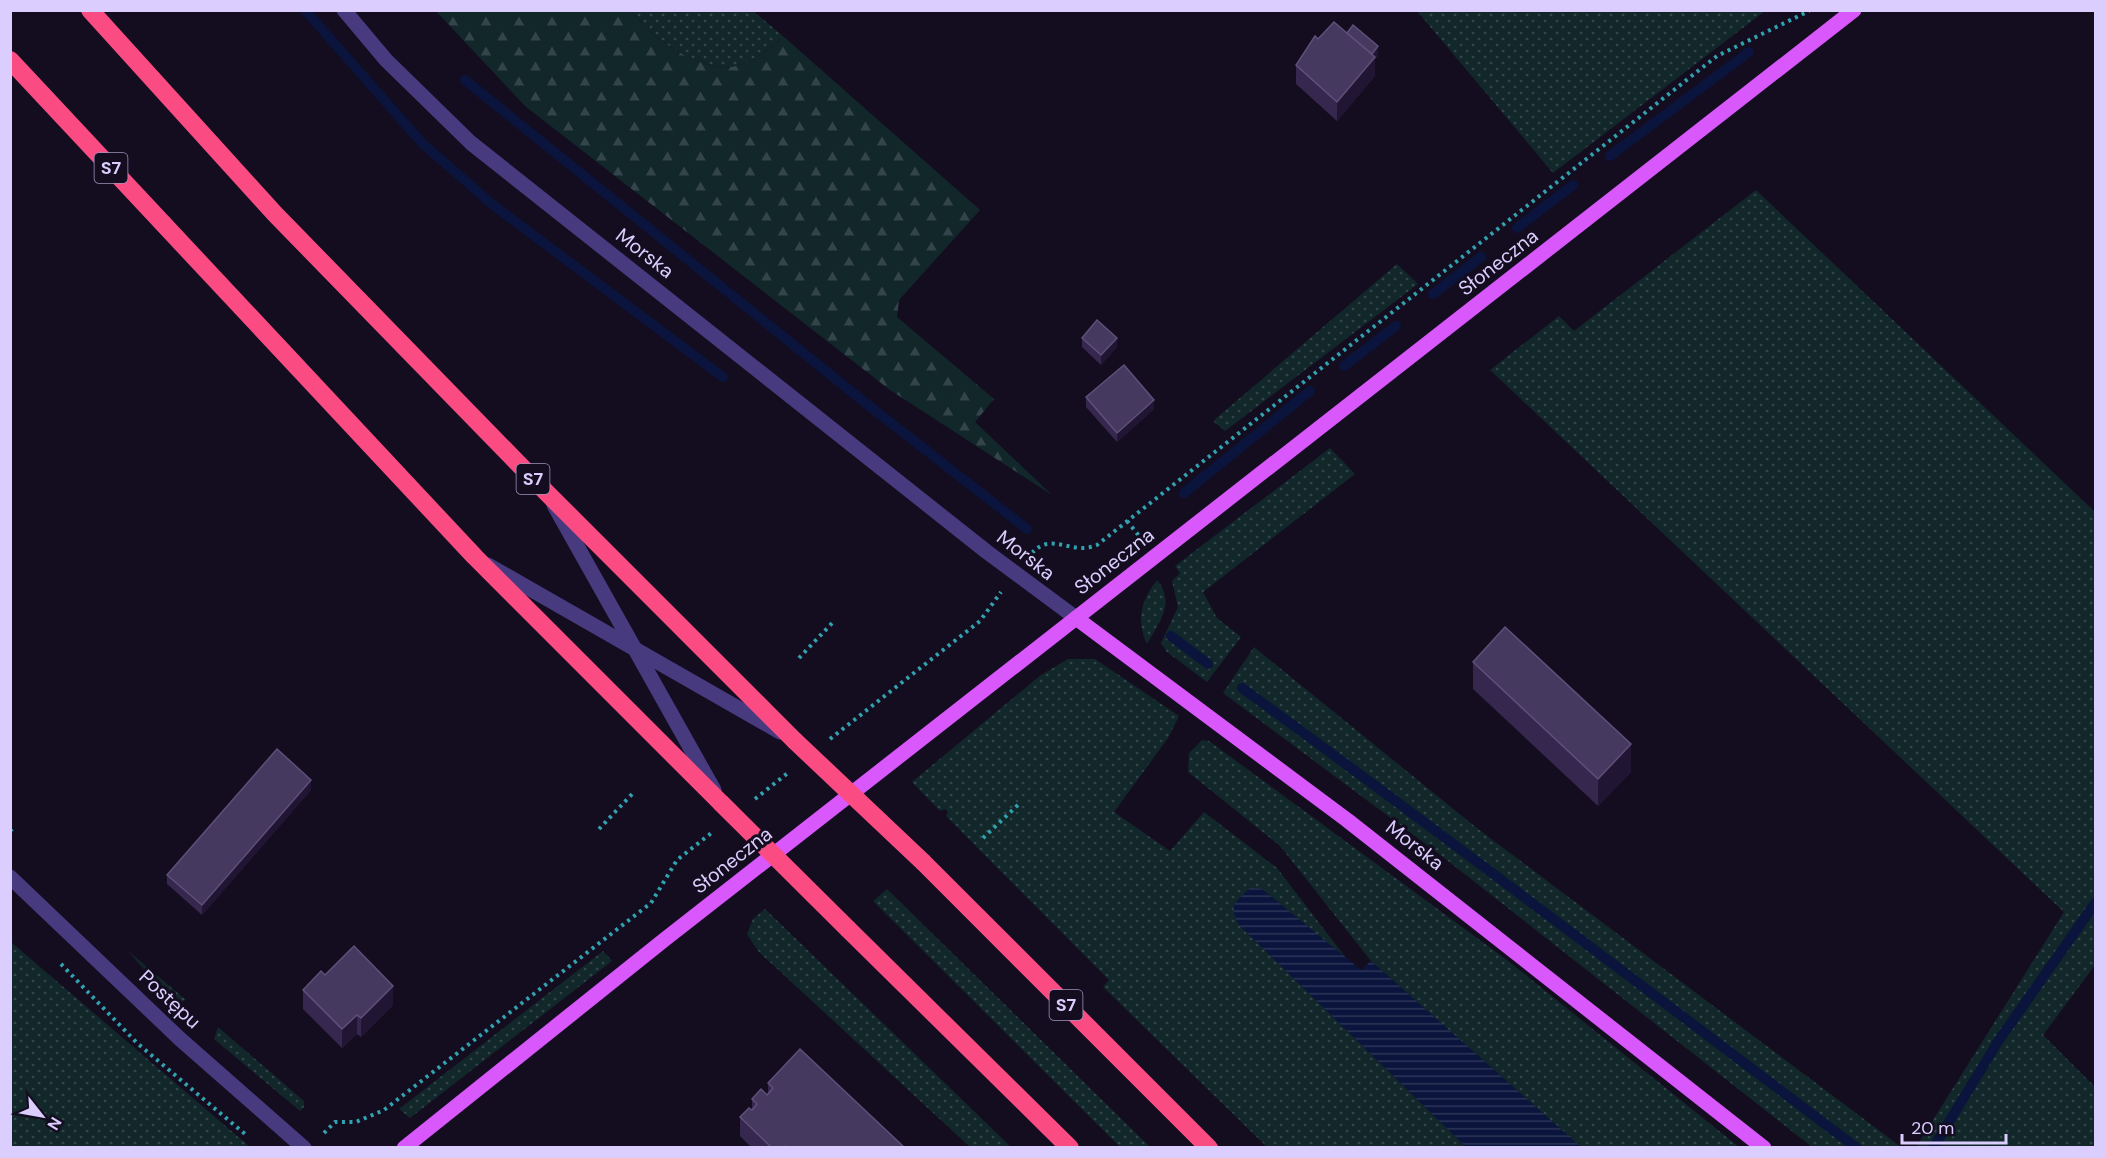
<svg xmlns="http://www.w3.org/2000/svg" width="2106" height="1158" viewBox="0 0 2106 1158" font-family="'DM Sans',sans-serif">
  <defs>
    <pattern id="grass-dots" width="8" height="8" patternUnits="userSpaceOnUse" patternTransform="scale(1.5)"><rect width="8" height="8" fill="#11272a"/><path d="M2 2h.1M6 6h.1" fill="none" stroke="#33454a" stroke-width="1.8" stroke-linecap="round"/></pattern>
    <pattern id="forest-firs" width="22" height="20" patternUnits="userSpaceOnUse" patternTransform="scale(1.5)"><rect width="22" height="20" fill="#11272a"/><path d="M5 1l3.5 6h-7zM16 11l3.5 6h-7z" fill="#33454a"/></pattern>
    <pattern id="water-rules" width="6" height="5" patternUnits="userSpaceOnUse" patternTransform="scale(1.5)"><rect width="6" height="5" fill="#0a143c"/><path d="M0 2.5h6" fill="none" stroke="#2d3559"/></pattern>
  </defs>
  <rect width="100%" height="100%" fill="#140d20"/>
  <!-- grass -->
  <g fill="url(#grass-dots)">
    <path d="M 632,11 L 753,11 L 784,37 C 769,48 750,65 731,67 C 697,70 651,38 632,11 Z"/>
    <polygon points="1417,11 1765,11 1553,173"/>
    <polygon points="1756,190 2095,512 2095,965 2043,1035 2095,1087 2095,1147 1916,1147 2064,912 1490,370 1559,316 1574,331"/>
    <polygon points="1397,264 1418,284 1225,431 1213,421"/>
    <polygon points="1330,448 1355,474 1203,592 1217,618 1241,637 1207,682 1167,652 1161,643 1178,607 1172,581 1180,573 1175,566"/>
    <path d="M 1157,580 C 1176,603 1159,622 1147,644 C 1136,619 1141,601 1157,580 Z"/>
    <polygon points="1254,647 1478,829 1901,1147 1812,1147 1443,857 1223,693"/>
    <polygon points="1068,659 1095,659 1179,716 1168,738 1114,812 1170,851 1204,812 1277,868 1346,958 1262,889 1239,925 1466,1147 1267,1147 1103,987 1109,980 946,816 948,812 945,809 940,811 912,782 1041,675"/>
    <polygon points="1202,740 1209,741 1507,960 1739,1147 1581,1147 1371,961 1280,846 1188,772 1189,753"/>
    <polygon points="887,889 1150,1147 1120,1147 873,901"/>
    <polygon points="765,909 1011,1147 970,1147 759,952 747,934 753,919"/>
    <polygon points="11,942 250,1147 11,1147"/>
    <polygon points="127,950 186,1000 175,1004"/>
    <polygon points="603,951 612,961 410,1118 399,1109"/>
    <polygon points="218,1027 304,1101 304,1107 300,1111 214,1039"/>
  </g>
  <!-- forest -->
  <path fill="url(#forest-firs)" d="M 436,11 L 632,11 C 651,38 697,70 731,67 C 750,65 769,48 784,37 L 980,210 L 899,300 L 897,317 L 994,399 L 975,422 L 1052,495 L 890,390 L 525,106 Z"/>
  <!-- water -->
  <path fill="url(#water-rules)" d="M 1250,888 L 1262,889 L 1361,970 L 1371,961 L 1581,1147 L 1466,1147 L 1239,925 C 1228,905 1235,903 1250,888 Z"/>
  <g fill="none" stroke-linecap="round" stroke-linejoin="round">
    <!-- stream -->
    <g stroke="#0a143c" stroke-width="10">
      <polyline points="305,10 422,143 493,205 723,377"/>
      <polyline points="465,80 868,405 1027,529"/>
      <polyline points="1610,156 1749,52"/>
      <polyline points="1517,228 1573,185"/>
      <polyline points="1433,294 1481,257"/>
      <polyline points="1344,366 1396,326"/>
      <polyline points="1184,493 1310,391"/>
      <polyline points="1171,636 1208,664"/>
      <path d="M 1242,688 C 1449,838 1652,994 1857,1148"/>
      <polyline points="1933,1148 1999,1040 2096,902"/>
    </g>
    <!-- path -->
    <g stroke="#31a2af" stroke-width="4" stroke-dasharray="3 4.5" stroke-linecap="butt">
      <polyline points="1127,521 1140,537"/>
      <path d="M 1032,553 C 1052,531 1071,556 1097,545 L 1717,56 L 1809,11"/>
      <polyline points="799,658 834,621"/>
      <polyline points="830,739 980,621 1001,592"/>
      <polyline points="755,799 789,772"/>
      <polyline points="599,829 634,792"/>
      <polyline points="10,831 14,827"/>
      <polyline points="983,838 1019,804"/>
      <polyline points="61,964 137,1043 245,1134"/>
      <polyline points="324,1133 335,1122 356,1122 384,1110 651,903 677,860 714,831"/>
    </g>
    <!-- minor -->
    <g stroke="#473a7e" stroke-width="15">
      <polyline points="344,10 386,60 471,143 987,552 1076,618"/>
      <polyline points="554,505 714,790"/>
      <polyline points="488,565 780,732"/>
      <polyline points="10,877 180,1039 304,1148"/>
    </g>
    <!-- major -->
    <g stroke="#d858fb" stroke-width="15">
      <polyline points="1076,618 1347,820 1764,1148"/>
      <polyline points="404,1148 664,940 1854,10"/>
    </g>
    <!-- highway -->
    <g stroke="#fa4c83" stroke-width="18">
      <polyline points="90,10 275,214 547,493 795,741"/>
      <polyline points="10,60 475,557 721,803"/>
      <polyline points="923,862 1209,1148"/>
      <polyline points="848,929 1070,1148"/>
    </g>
    <!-- highway-bridge -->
    <g stroke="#fa4c83" stroke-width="18">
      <polyline points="795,741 923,862"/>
      <polyline points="721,803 848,929"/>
    </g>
  </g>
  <!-- wall -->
  <g fill="#35274d">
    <polygon points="1347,33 1378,56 1375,59 1375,76 1337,121 1296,84 1296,65 1318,39"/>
    <polygon points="1082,338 1117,347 1101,365 1082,347"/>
    <polygon points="1086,397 1154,409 1117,442 1086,407"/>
    <polygon points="1473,662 1631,772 1598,806 1473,689"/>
    <polygon points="311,790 202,915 167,884 167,875"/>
    <polygon points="325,975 393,1005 361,1037 357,1034 342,1048 303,1009 303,990"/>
    <polygon points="768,1083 905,1148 752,1148 740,1136 740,1117 752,1110 752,1099 768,1094"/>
  </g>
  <!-- shaded-wall -->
  <g fill="#201533">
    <polygon points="1378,46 1378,56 1375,59 1375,76 1337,121 1337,102"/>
    <polygon points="1117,338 1117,347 1101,365 1101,355"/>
    <polygon points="1154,400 1154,409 1117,442 1117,433"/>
    <polygon points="1631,744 1631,772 1598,806 1598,779"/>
    <polygon points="311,780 311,790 202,915 202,905"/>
    <polygon points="393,986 393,1005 361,1037 361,1018"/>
    <polygon points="357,1015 357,1034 342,1048 342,1029"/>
  </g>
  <!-- building -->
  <g fill="#463960" stroke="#5e5079" stroke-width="1.5">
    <polygon points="1334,22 1375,57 1337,102 1296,65 1315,36 1318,39"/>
    <polygon points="1353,25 1378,46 1372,54 1347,33"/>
    <polygon points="1097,320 1117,338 1101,355 1082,338"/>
    <polygon points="1124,365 1154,400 1117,433 1086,397"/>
    <polygon points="1505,627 1631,744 1598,779 1473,662"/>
    <polygon points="277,749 311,780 202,905 167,875"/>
    <polygon points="354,946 393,986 361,1018 357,1015 342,1029 303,990 321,971 325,975"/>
    <polygon points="800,1049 905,1148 788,1148 786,1146 785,1148 772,1148 740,1117 749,1108 752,1110 757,1104 752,1099 761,1089 767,1095 773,1088 768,1083"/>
  </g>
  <g text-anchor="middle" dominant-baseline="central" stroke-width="6" stroke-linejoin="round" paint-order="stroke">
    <!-- shield labels -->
    <g fill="#140d20" stroke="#9f94bb" stroke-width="1.5">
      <rect x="94.5" y="153" width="33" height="30" rx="4.5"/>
      <rect x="516.5" y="464" width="33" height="30" rx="4.5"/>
      <rect x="1049.5" y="990" width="33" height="30" rx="4.5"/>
    </g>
    <g font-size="18" font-weight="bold" fill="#dbcefe">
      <text x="111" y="168">S7</text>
      <text x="533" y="479">S7</text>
      <text x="1066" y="1005">S7</text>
    </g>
    <!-- street labels -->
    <g font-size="20" fill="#dbcefe" stroke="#140d20">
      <text transform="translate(645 253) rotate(38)">Morska</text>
      <text transform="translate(1498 262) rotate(-38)">Słoneczna</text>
      <text transform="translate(1026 555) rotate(38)">Morska</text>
      <text transform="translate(1114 561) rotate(-38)">Słoneczna</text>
      <text transform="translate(1415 845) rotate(38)">Morska</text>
      <text transform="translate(732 860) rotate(-38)">Słoneczna</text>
      <text transform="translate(170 999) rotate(43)">Postępu</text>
    </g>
  </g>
  <!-- border -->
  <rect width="2106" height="1158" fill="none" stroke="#dbcefe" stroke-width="24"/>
  <!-- north arrow -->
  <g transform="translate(42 1116) rotate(121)" stroke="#140d20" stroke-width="4.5" paint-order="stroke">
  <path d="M0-4.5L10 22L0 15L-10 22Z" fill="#dbcefe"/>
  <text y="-9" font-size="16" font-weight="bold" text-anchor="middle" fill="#dbcefe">N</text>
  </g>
  <!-- scale -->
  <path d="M1902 1134v9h104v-9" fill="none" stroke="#dbcefe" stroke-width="3"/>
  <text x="1911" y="1134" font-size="18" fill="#dbcefe" stroke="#140d20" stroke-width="4.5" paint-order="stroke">20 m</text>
</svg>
